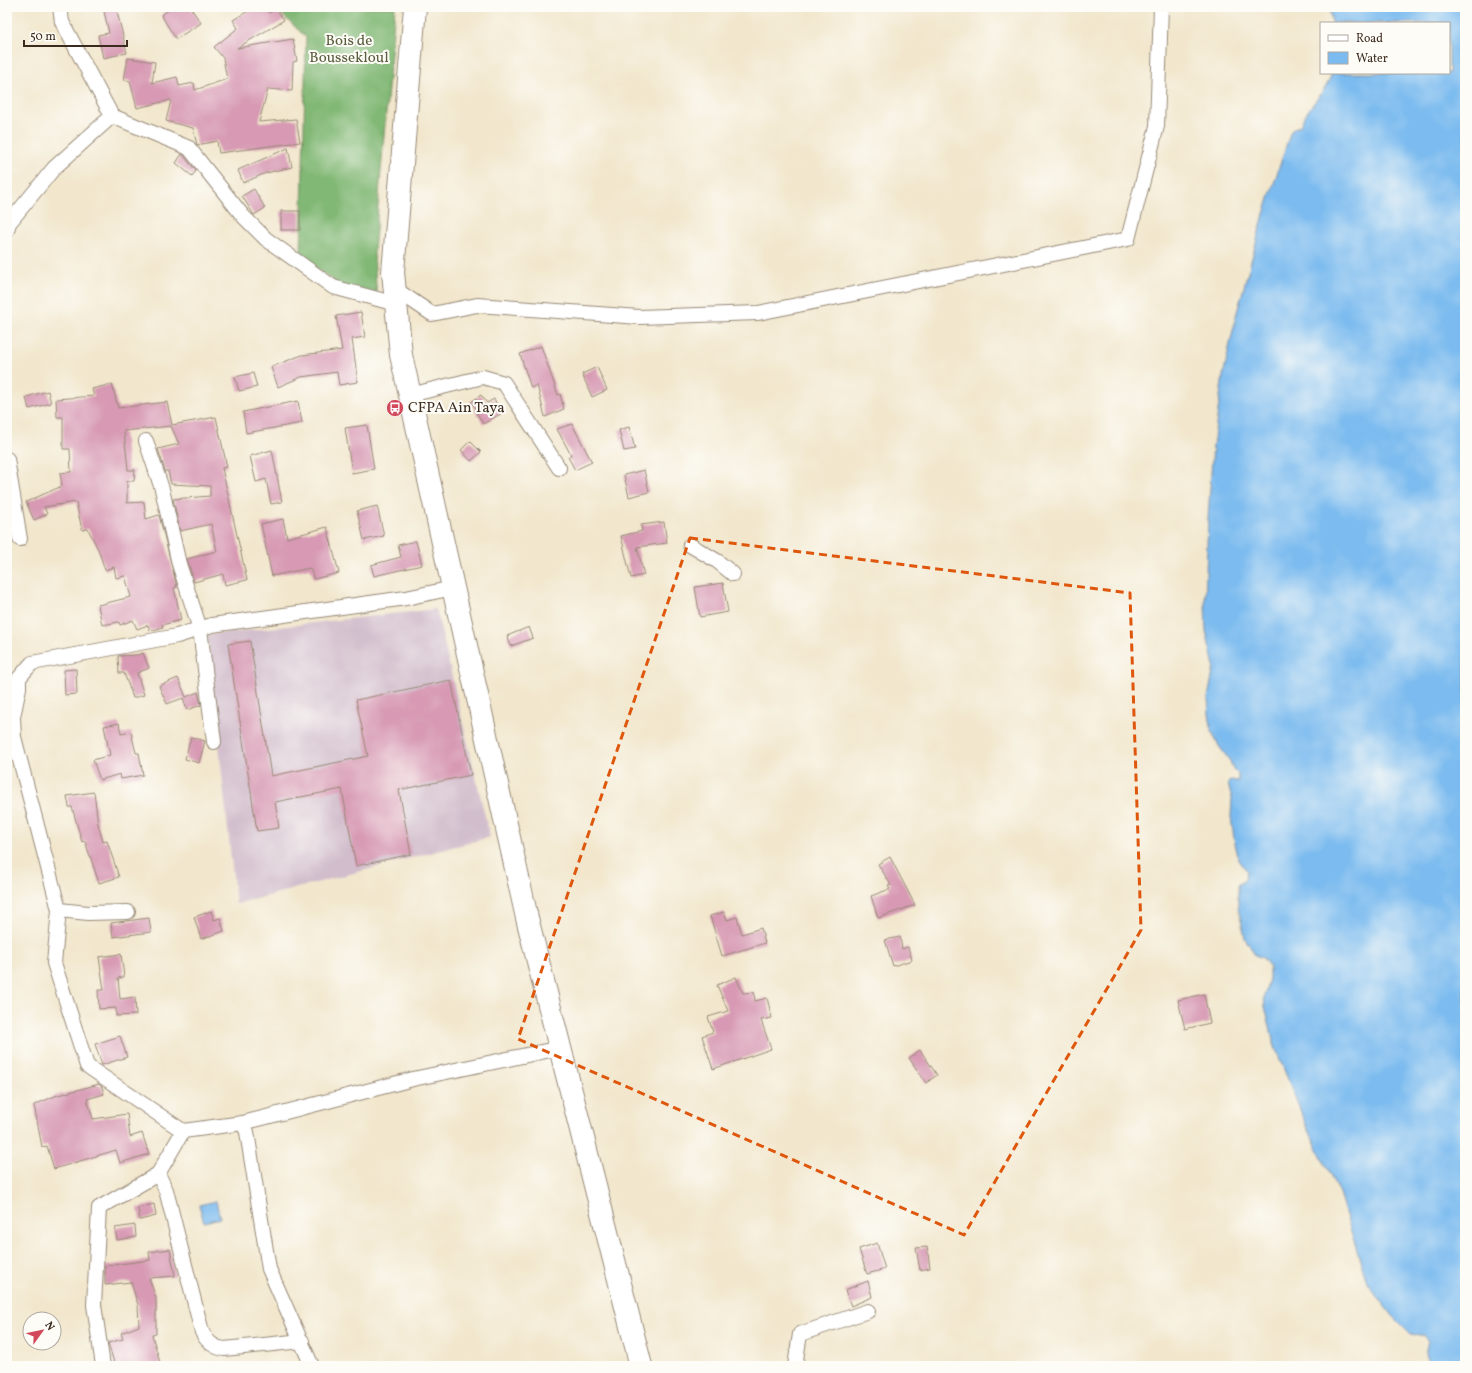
<svg xmlns="http://www.w3.org/2000/svg" width="1472" height="1373" viewBox="0 0 1472 1373" font-family="Vollkorn,serif">
  <rect width="100%" height="100%" fill="#fdfcf7"/>
  <filter id="ink" filterUnits="userSpaceOnUse"><feTurbulence type="fractalNoise" baseFrequency=".025" numOctaves="2"/><feDisplacementMap in="SourceGraphic" scale="8" xChannelSelector="R" yChannelSelector="G"/><feConvolveMatrix kernelMatrix="1 2 1 2 8 2 1 2 1" color-interpolation-filters="sRGB"/></filter>
  <filter id="wash" filterUnits="userSpaceOnUse"><feTurbulence type="fractalNoise" baseFrequency=".012" numOctaves="4" result="noise"/><feDisplacementMap in="SourceGraphic" scale="16" xChannelSelector="R" yChannelSelector="G"/><feGaussianBlur stdDeviation="0.9" result="paint"/><feColorMatrix in="noise" values="0 0 0 0 0 0 0 0 0 0 0 0 0 0 0 0 0 1.4 0 .05"/><feComposite in="paint" operator="in"/></filter>
  <g filter="url(#wash)">
    <rect width="100%" height="100%" fill="#f2e7cd"/>
    <!-- industrial -->
    <polygon fill="#d1bdcc" points="436,609 490,837 236,904 207,635"/>
    <!-- forest -->
    <polygon fill="#81b874" stroke="#5e7149" points="274,7 395,7 374,253 377,301 344,289 301,256 306,37"/>
    <!-- water -->
    <g fill="#7bbbef" stroke="#5b7286">
      <path d="M 1329,7 L 1465,7 L 1465,1366 L 1432,1366 C 1425,1357 1425,1351 1428,1341 L 1423,1334 L 1411,1335 L 1397,1321 L 1367,1282 L 1339,1193 L 1305,1122 L 1275,1047 L 1265,1007 L 1264,997 L 1269,979 L 1269,966 L 1263,958 L 1255,955 L 1245,938 L 1238,907 L 1238,885 L 1244,881 L 1247,871 L 1239,860 L 1234,839 L 1231,817 L 1232,798 L 1228,784 L 1230,780 L 1238,781 L 1238,773 L 1234,771 L 1230,761 L 1219,746 L 1212,731 L 1209,714 L 1208,698 L 1214,666 L 1206,631 L 1205,602 L 1208,518 L 1213,445 L 1223,376 L 1236,316 L 1264,214 L 1291,131 L 1294,128 L 1300,126 C 1307,106 1326,94 1332,73 L 1449,73 L 1449,23 L 1332,23 Z"/>
      <polygon points="216,1201 220,1218 204,1222 199,1205"/>
    </g>
    <g id="blocks">
      <!-- building -->
      <g fill="#d799b3">
        <polygon points="103,7 116,7 127,53 103,58 98,35 109,33"/>
        <polygon points="173,7 190,7 201,23 176,39 161,15"/>
        <polygon points="255,7 266,7 269,13 276,9 284,20 237,48 293,39 297,61 293,62 292,91 268,89 259,122 296,119 300,142 219,153 217,141 197,145 193,128 166,121 171,100 137,108 130,81 124,80 128,58 155,62 152,83 177,77 179,86 194,83 195,90 227,79 223,58 214,47 238,28 233,20"/>
        <polygon points="288,148 292,167 266,173 243,183 238,170"/>
        <polygon points="182,154 196,171 192,176 176,163"/>
        <polygon points="254,189 265,208 254,215 242,196"/>
        <rect x="281" y="211" width="19" height="19"/>
        <polygon points="361,312 365,337 352,339 358,382 339,385 337,372 301,377 278,387 271,367 302,355 342,350 336,316"/>
        <polygon points="541,346 558,395 560,394 564,409 545,417 537,385 531,388 520,354"/>
        <polygon points="597,367 607,390 592,397 582,374"/>
        <polygon points="253,373 257,387 239,391 235,377"/>
        <polygon points="112,384 118,408 167,402 172,425 216,417 227,467 222,468 247,580 225,585 223,574 194,582 187,559 217,551 211,524 180,531 173,499 210,496 210,486 171,484 168,471 165,471 158,449 179,444 171,426 124,431 128,470 135,470 134,481 127,481 127,503 144,502 146,519 159,515 177,587 174,588 181,620 162,625 163,627 150,631 148,625 137,629 133,620 120,625 119,622 102,625 98,605 131,597 125,576 116,578 114,567 105,570 98,549 88,529 82,530 76,502 44,507 47,514 34,520 26,502 62,486 60,473 71,472 70,449 63,449 63,417 57,417 56,399 94,396 92,389"/>
        <polygon points="48,391 51,403 29,409 26,397"/>
        <polygon points="481,395 487,403 494,399 502,413 483,424 475,410 476,409 471,402"/>
        <polygon points="298,401 302,423 246,433 243,412"/>
        <polygon points="572,424 592,462 575,470 568,457 571,455 557,429"/>
        <polygon points="367,425 374,469 352,473 345,428"/>
        <polygon points="629,427 635,449 624,451 619,430"/>
        <polygon points="470,441 481,452 471,461 461,450"/>
        <polygon points="272,450 282,502 271,504 266,479 256,482 250,456"/>
        <polygon points="644,470 649,492 629,497 624,475"/>
        <polygon points="377,506 384,536 364,540 357,511"/>
        <polygon points="283,519 287,538 327,527 339,573 314,579 310,568 272,576 261,524"/>
        <polygon points="664,522 667,543 637,547 644,575 631,578 621,536 642,531 641,525"/>
        <polygon points="416,541 422,565 374,576 371,565 401,557 398,545"/>
        <polygon points="723,583 728,612 700,617 695,587"/>
        <polygon points="529,627 533,638 511,646 507,636"/>
        <polygon points="250,641 271,776 368,756 356,700 451,680 471,775 399,790 411,854 356,866 342,789 275,802 279,828 257,831 228,644"/>
        <polygon points="143,653 149,668 137,673 144,695 133,698 124,673 119,673 118,656 137,655"/>
        <polygon points="76,669 77,694 65,695 64,670"/>
        <polygon points="178,678 186,697 198,692 201,705 187,710 183,698 167,704 159,686"/>
        <polygon points="119,723 121,734 131,732 136,753 139,753 143,775 121,779 120,774 100,780 93,760 110,755 104,726"/>
        <polygon points="191,737 205,741 199,763 185,759"/>
        <polygon points="94,792 98,824 103,842 107,841 119,877 99,883 85,841 82,842 72,807 69,807 67,796"/>
        <polygon points="890,857 915,905 878,918 871,896 890,889 888,886 891,885 878,864"/>
        <polygon points="211,911 214,920 220,918 224,931 201,939 194,917"/>
        <polygon points="724,912 727,920 737,917 742,934 761,928 765,943 722,956 710,916"/>
        <polygon points="149,918 151,932 113,937 111,923"/>
        <polygon points="900,937 902,949 908,947 912,960 893,966 885,940"/>
        <polygon points="121,954 124,977 118,978 120,999 135,997 136,1015 116,1016 116,1008 99,1009 98,990 104,990 99,957"/>
        <polygon points="736,977 743,993 754,992 755,1001 767,998 772,1018 761,1020 771,1049 713,1069 702,1036 713,1032 708,1017 728,1011 717,985"/>
        <polygon points="1204,994 1210,1023 1185,1029 1178,1000"/>
        <polygon points="120,1036 127,1057 102,1065 95,1044"/>
        <polygon points="920,1050 937,1075 926,1083 909,1058"/>
        <polygon points="99,1084 102,1087 104,1094 87,1099 93,1119 127,1114 130,1137 142,1133 149,1154 120,1163 116,1150 54,1169 47,1146 42,1147 34,1105 55,1096"/>
        <polygon points="154,1204 156,1216 140,1220 138,1208"/>
        <polygon points="135,1225 136,1237 117,1240 115,1228"/>
        <polygon points="877,1243 885,1269 867,1274 859,1249"/>
        <polygon points="927,1247 930,1268 920,1270 916,1248"/>
        <polygon points="170,1249 175,1276 149,1278 156,1298 156,1334 152,1335 161,1366 115,1366 108,1343 123,1339 121,1333 139,1326 138,1305 131,1282 105,1285 105,1266 150,1260 149,1252"/>
        <polygon points="868,1281 872,1297 851,1306 845,1290"/>
      </g>
    </g>
  </g>
  <g filter="url(#ink)">
    <use href="#blocks" fill-opacity="0" stroke="#968876" stroke-width="1"/>
    <g fill="none" stroke-linecap="round" stroke-linejoin="round">
      <defs>
        <g id="street">
          <polyline points="60,7 62,22 112,116 189,148 243,216 266,239 333,287 396,304"/>
          <polyline points="7,230 9,223 54,168 112,116"/>
          <polyline points="395,289 432,314 477,305 639,317 758,313 1128,239 1157,126 1161,7"/>
          <polyline points="410,395 483,377 504,383 559,468"/>
          <polyline points="146,441 162,489 179,564 200,629 214,742"/>
          <polyline points="7,459 20,539"/>
          <polyline points="690,545 717,561 733,574"/>
          <polyline points="453,588 406,598 212,625 177,636 32,663 19,678 19,688 13,717 14,737 59,910 54,963 87,1066 183,1131 243,1123 413,1079 560,1048"/>
          <polyline points="59,910 88,913 128,912"/>
          <polyline points="243,1123 247,1132 269,1269 312,1366"/>
          <path d="M 158,1174 L 166,1190 L 202,1332 C 207,1342 213,1347 224,1349 L 302,1341"/>
          <polyline points="103,1366 94,1305 99,1208 158,1174 183,1131"/>
          <polyline points="795,1366 800,1334 868,1311"/>
        </g>
        <polyline id="primary" points="415,7 393,272 401,355 527,918 641,1366"/>
      </defs>
      <!-- street casing -->
      <use href="#street" stroke="#968876" stroke-width="16"/>
      <!-- primary casing -->
      <use href="#primary" stroke="#968876" stroke-width="24"/>
      <!-- street -->
      <use href="#street" stroke="#fff" stroke-width="14"/>
      <!-- primary -->
      <use href="#primary" stroke="#fff" stroke-width="22"/>
    </g>
  </g>
  <!-- marked area -->
  <path fill="none" stroke="#df570d" stroke-width="3" stroke-dasharray="8 5" stroke-linejoin="round" d="M 690,538 L 1130,593 L 1141,930 L 964,1235 L 518,1039 Z"/>
  <!-- icons -->
  <defs>
    <symbol id="bus-disc" viewBox="-11 -11 22 22"><circle r="9.5" fill="#d1495b" stroke="#fdfcf7"/><path d="M-5-6H5V4H4V6H2V4H-2V6H-4V4H-5ZM-3.5-4V0h7V-4ZM-3.5 1.2v1.5H-2V1.2ZM2 1.2v1.5H3.5V1.2Z" fill="#fff"/></symbol>
  </defs>
  <g fill-rule="evenodd">
    <use href="#bus-disc" x="385" y="398" width="20" height="20"/>
  </g>
  <g text-anchor="middle" dominant-baseline="central" stroke-width="4" stroke-linejoin="round" paint-order="stroke">
    <!-- park labels -->
    <g font-size="15" fill="#5a5e3e" stroke="#fdfcf7">
      <text x="349" y="41">Bois de<tspan x="349" dy="17">Boussekloul</tspan></text>
    </g>
    <!-- poi labels -->
    <g font-size="15" fill="#3b2a1e" stroke="#fdfcf7" text-anchor="start">
      <text x="408" y="408">CFPA Ain Taya</text>
    </g>
  </g>
  <!-- margin -->
  <rect width="1472" height="1373" fill="none" stroke="#fdfcf7" stroke-width="24"/>
  <!-- legend -->
  <rect x="1320" y="22" width="130" height="52" fill="#fdfcf7" stroke="#afa8a0"/>
  <rect x="1328" y="35" width="20" height="6" fill="#ffffff" stroke="#afa8a0"/>
  <text x="1356" y="42" font-size="12" fill="#3b2a1e">Road</text>
  <rect x="1328" y="52" width="20" height="12" fill="#7bbbef" stroke="#afa8a0"/>
  <text x="1356" y="62" font-size="12" fill="#3b2a1e">Water</text>
  <!-- north arrow -->
  <g transform="translate(42 1331) rotate(57)"><circle r="19" fill="#fdfcf7" stroke="#afa8a0"/>
  <path d="M0-3L7 15L0 10L-7 15Z" fill="#d1495b"/>
  <text y="-6" font-size="11" font-weight="bold" text-anchor="middle" fill="#3b2a1e">N</text>
  </g>
  <!-- scale -->
  <path d="M24 40v6h103v-6" fill="none" stroke="#3b2a1e" stroke-width="2"/>
  <text x="30" y="40" font-size="12" fill="#3b2a1e" stroke="#fdfcf7" stroke-width="3" paint-order="stroke">50 m</text>
</svg>
